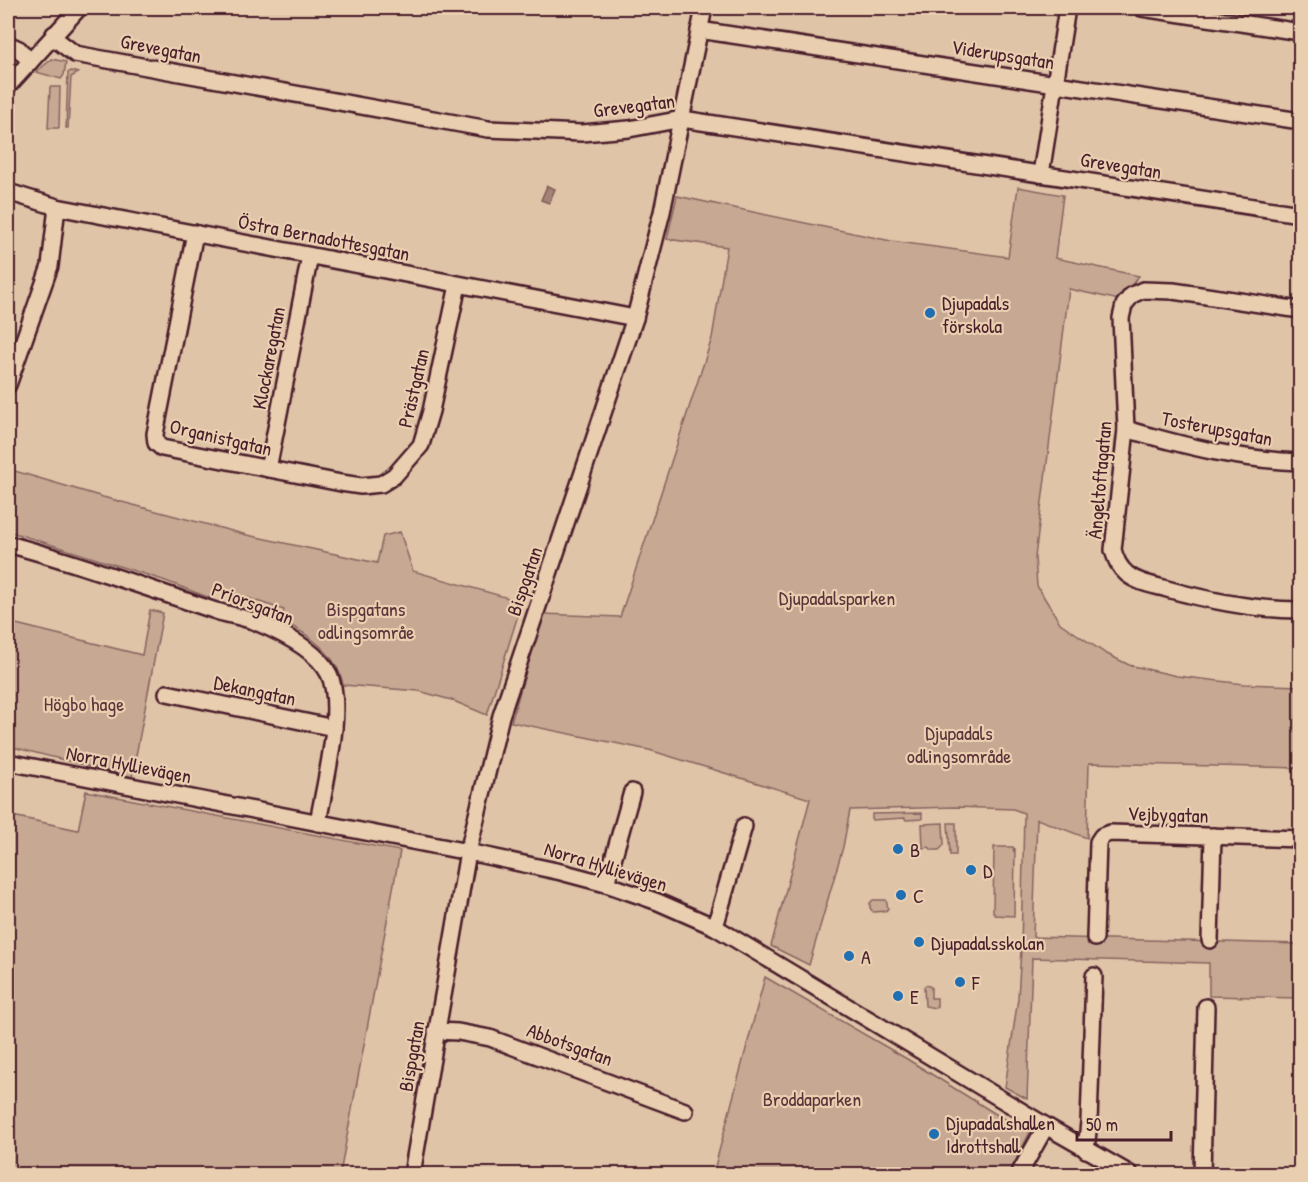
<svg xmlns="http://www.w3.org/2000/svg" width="1308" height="1182" viewBox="0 0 1308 1182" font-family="'Patrick Hand',sans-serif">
  <rect width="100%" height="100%" fill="#dfc4a8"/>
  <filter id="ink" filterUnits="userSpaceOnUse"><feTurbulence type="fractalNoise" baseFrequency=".0167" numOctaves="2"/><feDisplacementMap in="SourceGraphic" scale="12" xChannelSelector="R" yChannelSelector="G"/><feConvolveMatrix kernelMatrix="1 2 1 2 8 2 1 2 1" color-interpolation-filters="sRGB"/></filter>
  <g filter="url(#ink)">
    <!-- green -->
    <g fill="#c7a893" stroke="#88645f" stroke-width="1.5">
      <polygon points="52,59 66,62 64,75 61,79 36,72"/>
      <polygon points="71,71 78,73 71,77 68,128 66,128 68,73"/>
      <polygon points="50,87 60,87 59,128 48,128"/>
      <polygon points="1018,187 1063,195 1055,258 1139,276 1119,300 1069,289 1035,557 1037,586 1060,623 1105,653 1129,665 1177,676 1244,684 1300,686 1300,768 1089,763 1087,838 1037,819 1033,937 1300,944 1300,998 1209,996 1209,963 1032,958 1027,1099 1005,1087 1018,998 1021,949 1024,813 1013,809 955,807 850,810 843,847 809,965 771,946 810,799 649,750 511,722 543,614 620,617 712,338 727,247 667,239 677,196 891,241 1008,257"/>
      <path d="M 8,469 L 103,497 L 247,535 L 377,563 L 383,536 L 400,532 L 413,571 L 522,602 L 487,715 L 451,700 L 419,691 L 343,685 C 338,655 308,633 281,621 L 284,610 L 214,587 L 210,598 L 163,580 L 8,531 Z"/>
      <polygon points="150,610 163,613 132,777 8,746 8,622 142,655"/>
      <polygon points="86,791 400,851 340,1174 8,1174 8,815 78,830"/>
      <polygon points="922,813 922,819 906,820 905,818 872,820 872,814"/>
      <polygon points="943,823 944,845 939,850 932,850 929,847 923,848 922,824"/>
      <polygon points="948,823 956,823 956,855 950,855"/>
      <polygon points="994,847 1013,847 1014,852 1015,848 1014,916 995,915 993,912"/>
      <polygon points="873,900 886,900 888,908 886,911 873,912 870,908 870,903"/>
      <polygon points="765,977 907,1059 999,1116 1030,1132 1009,1174 713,1174"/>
      <polygon points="926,985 931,987 931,998 937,998 937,1006 935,1008 925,1006 924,987"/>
    </g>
    <!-- water -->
    <polygon fill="#a48276" stroke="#805a58" stroke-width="1.5" points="547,186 555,189 549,203 541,200"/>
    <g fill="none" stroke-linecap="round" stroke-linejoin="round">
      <defs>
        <g id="street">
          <polyline points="1142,8 1300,32"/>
          <polyline points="699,30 1300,121"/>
          <polyline points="54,34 58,41 75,54 488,129 582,133 629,129 682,119 1300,214"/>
          <polyline points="8,44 19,49 30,62"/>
          <polyline points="8,86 79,8"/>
          <polyline points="1041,174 1067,8"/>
          <polyline points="8,192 57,207 635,318"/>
          <polyline points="195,233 155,434 156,443 162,448 341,483 361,486 381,484 394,476 421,445 431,411 458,285"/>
          <path d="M 1300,310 L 1173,291 L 1143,290 L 1132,295 L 1124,305 L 1121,318 L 1126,429 L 1113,550 C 1116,560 1119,567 1127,574 C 1138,583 1153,585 1167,589 C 1210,601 1255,610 1300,610"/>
          <polyline points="8,385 50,266 57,207"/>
          <path d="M 1126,429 C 1184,446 1240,460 1300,462"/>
          <polyline points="268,469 310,256"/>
          <path d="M 8,544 C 79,563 147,588 216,611 C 229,615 243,617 256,622 C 280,632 317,650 329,674 C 345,708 324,786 318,823"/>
          <polyline points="167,693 334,728"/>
          <polyline points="8,762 468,852 561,872 606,884 658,902 715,927 1046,1126 1130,1174"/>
          <polyline points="606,884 632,792"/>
          <polyline points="715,927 744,826"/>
          <polyline points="1095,938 1098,842 1102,836 1110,833 1300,839"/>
          <polyline points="1210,940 1213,836"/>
          <polyline points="436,1031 458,1032 490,1038 685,1111"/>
          <polyline points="1086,1150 1089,1122 1094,976"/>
          <polyline points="412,1174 468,852 501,716 635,318 662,212 704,8"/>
          <polyline points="1019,1174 1046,1126"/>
          <polyline points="1202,1174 1206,1007"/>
        </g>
      </defs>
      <!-- street casing -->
      <use href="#street" stroke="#4a1f2b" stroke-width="20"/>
      <!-- street -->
      <use href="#street" stroke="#e9ceb0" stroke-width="15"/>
    </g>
  </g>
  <!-- markers -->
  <g fill="#1f6fb2" stroke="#e9ceb0" stroke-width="2">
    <circle cx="930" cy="313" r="6"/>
    <circle cx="898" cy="849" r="6"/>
    <circle cx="971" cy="870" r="6"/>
    <circle cx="901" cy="895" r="6"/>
    <circle cx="919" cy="942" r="6"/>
    <circle cx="849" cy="956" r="6"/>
    <circle cx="960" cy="982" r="6"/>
    <circle cx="898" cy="996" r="6"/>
    <circle cx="934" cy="1134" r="6"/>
  </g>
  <g text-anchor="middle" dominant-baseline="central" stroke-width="4.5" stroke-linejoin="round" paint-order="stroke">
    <!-- street labels -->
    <g font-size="20" fill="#4a1f2b" stroke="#e9ceb0">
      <text transform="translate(161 48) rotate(11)">Grevegatan</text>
      <text transform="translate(1003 54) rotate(9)">Viderupsgatan</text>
      <text transform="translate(634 105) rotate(-7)">Grevegatan</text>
      <text transform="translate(1121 165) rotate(9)">Grevegatan</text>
      <text transform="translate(324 237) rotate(11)">Östra Bernadottesgatan</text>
      <text transform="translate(268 358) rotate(-79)">Klockaregatan</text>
      <text transform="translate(413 388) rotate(-77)">Prästgatan</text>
      <text transform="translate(1217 428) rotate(11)">Tosterupsgatan</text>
      <text transform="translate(221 437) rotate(13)">Organistgatan</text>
      <text transform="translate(1099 480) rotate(-85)">Ängeltoftagatan</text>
      <text transform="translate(524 581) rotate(-71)">Bispgatan</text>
      <text transform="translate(253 603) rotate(21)">Priorsgatan</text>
      <text transform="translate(255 690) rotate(12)">Dekangatan</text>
      <text transform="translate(129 764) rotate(11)">Norra Hyllievägen</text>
      <text transform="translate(1168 814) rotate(2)">Vejbygatan</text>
      <text transform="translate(606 866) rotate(17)">Norra Hyllievägen</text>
      <text transform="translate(570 1044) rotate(20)">Abbotsgatan</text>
      <text transform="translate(411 1056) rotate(-80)">Bispgatan</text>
    </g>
    <!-- poi labels -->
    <g font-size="20" fill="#4a1f2b" stroke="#e9ceb0" text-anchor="start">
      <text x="942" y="302">Djupadals<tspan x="942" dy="23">förskola</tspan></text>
      <text x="910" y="849">B</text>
      <text x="983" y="870">D</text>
      <text x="913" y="895">C</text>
      <text x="931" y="942">Djupadalsskolan</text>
      <text x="861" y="956">A</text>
      <text x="972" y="982">F</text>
      <text x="910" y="996">E</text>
      <text x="946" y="1122">Djupadalshallen<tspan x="946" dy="23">Idrottshall</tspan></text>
    </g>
    <!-- park labels -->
    <g font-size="20" fill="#5d343b" stroke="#e9ceb0">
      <text x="837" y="597">Djupadalsparken</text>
      <text x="366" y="608">Bispgatans<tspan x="366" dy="23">odlingsområe</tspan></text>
      <text x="84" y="703">Högbo hage</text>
      <text x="959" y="732">Djupadals<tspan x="959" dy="23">odlingsområde</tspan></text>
      <text x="812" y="1098">Broddaparken</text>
    </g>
  </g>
  <!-- margin -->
  <rect width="1308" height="1182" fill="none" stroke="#e9ceb0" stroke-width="30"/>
  <rect x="15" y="15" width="1278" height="1152" fill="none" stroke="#4a1f2b" stroke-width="2" filter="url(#ink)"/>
  <!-- scale -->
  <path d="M1077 1131v9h94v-9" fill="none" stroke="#4a1f2b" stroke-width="3"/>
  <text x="1086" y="1131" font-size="18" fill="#4a1f2b" stroke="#e9ceb0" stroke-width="4.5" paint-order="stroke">50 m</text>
</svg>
